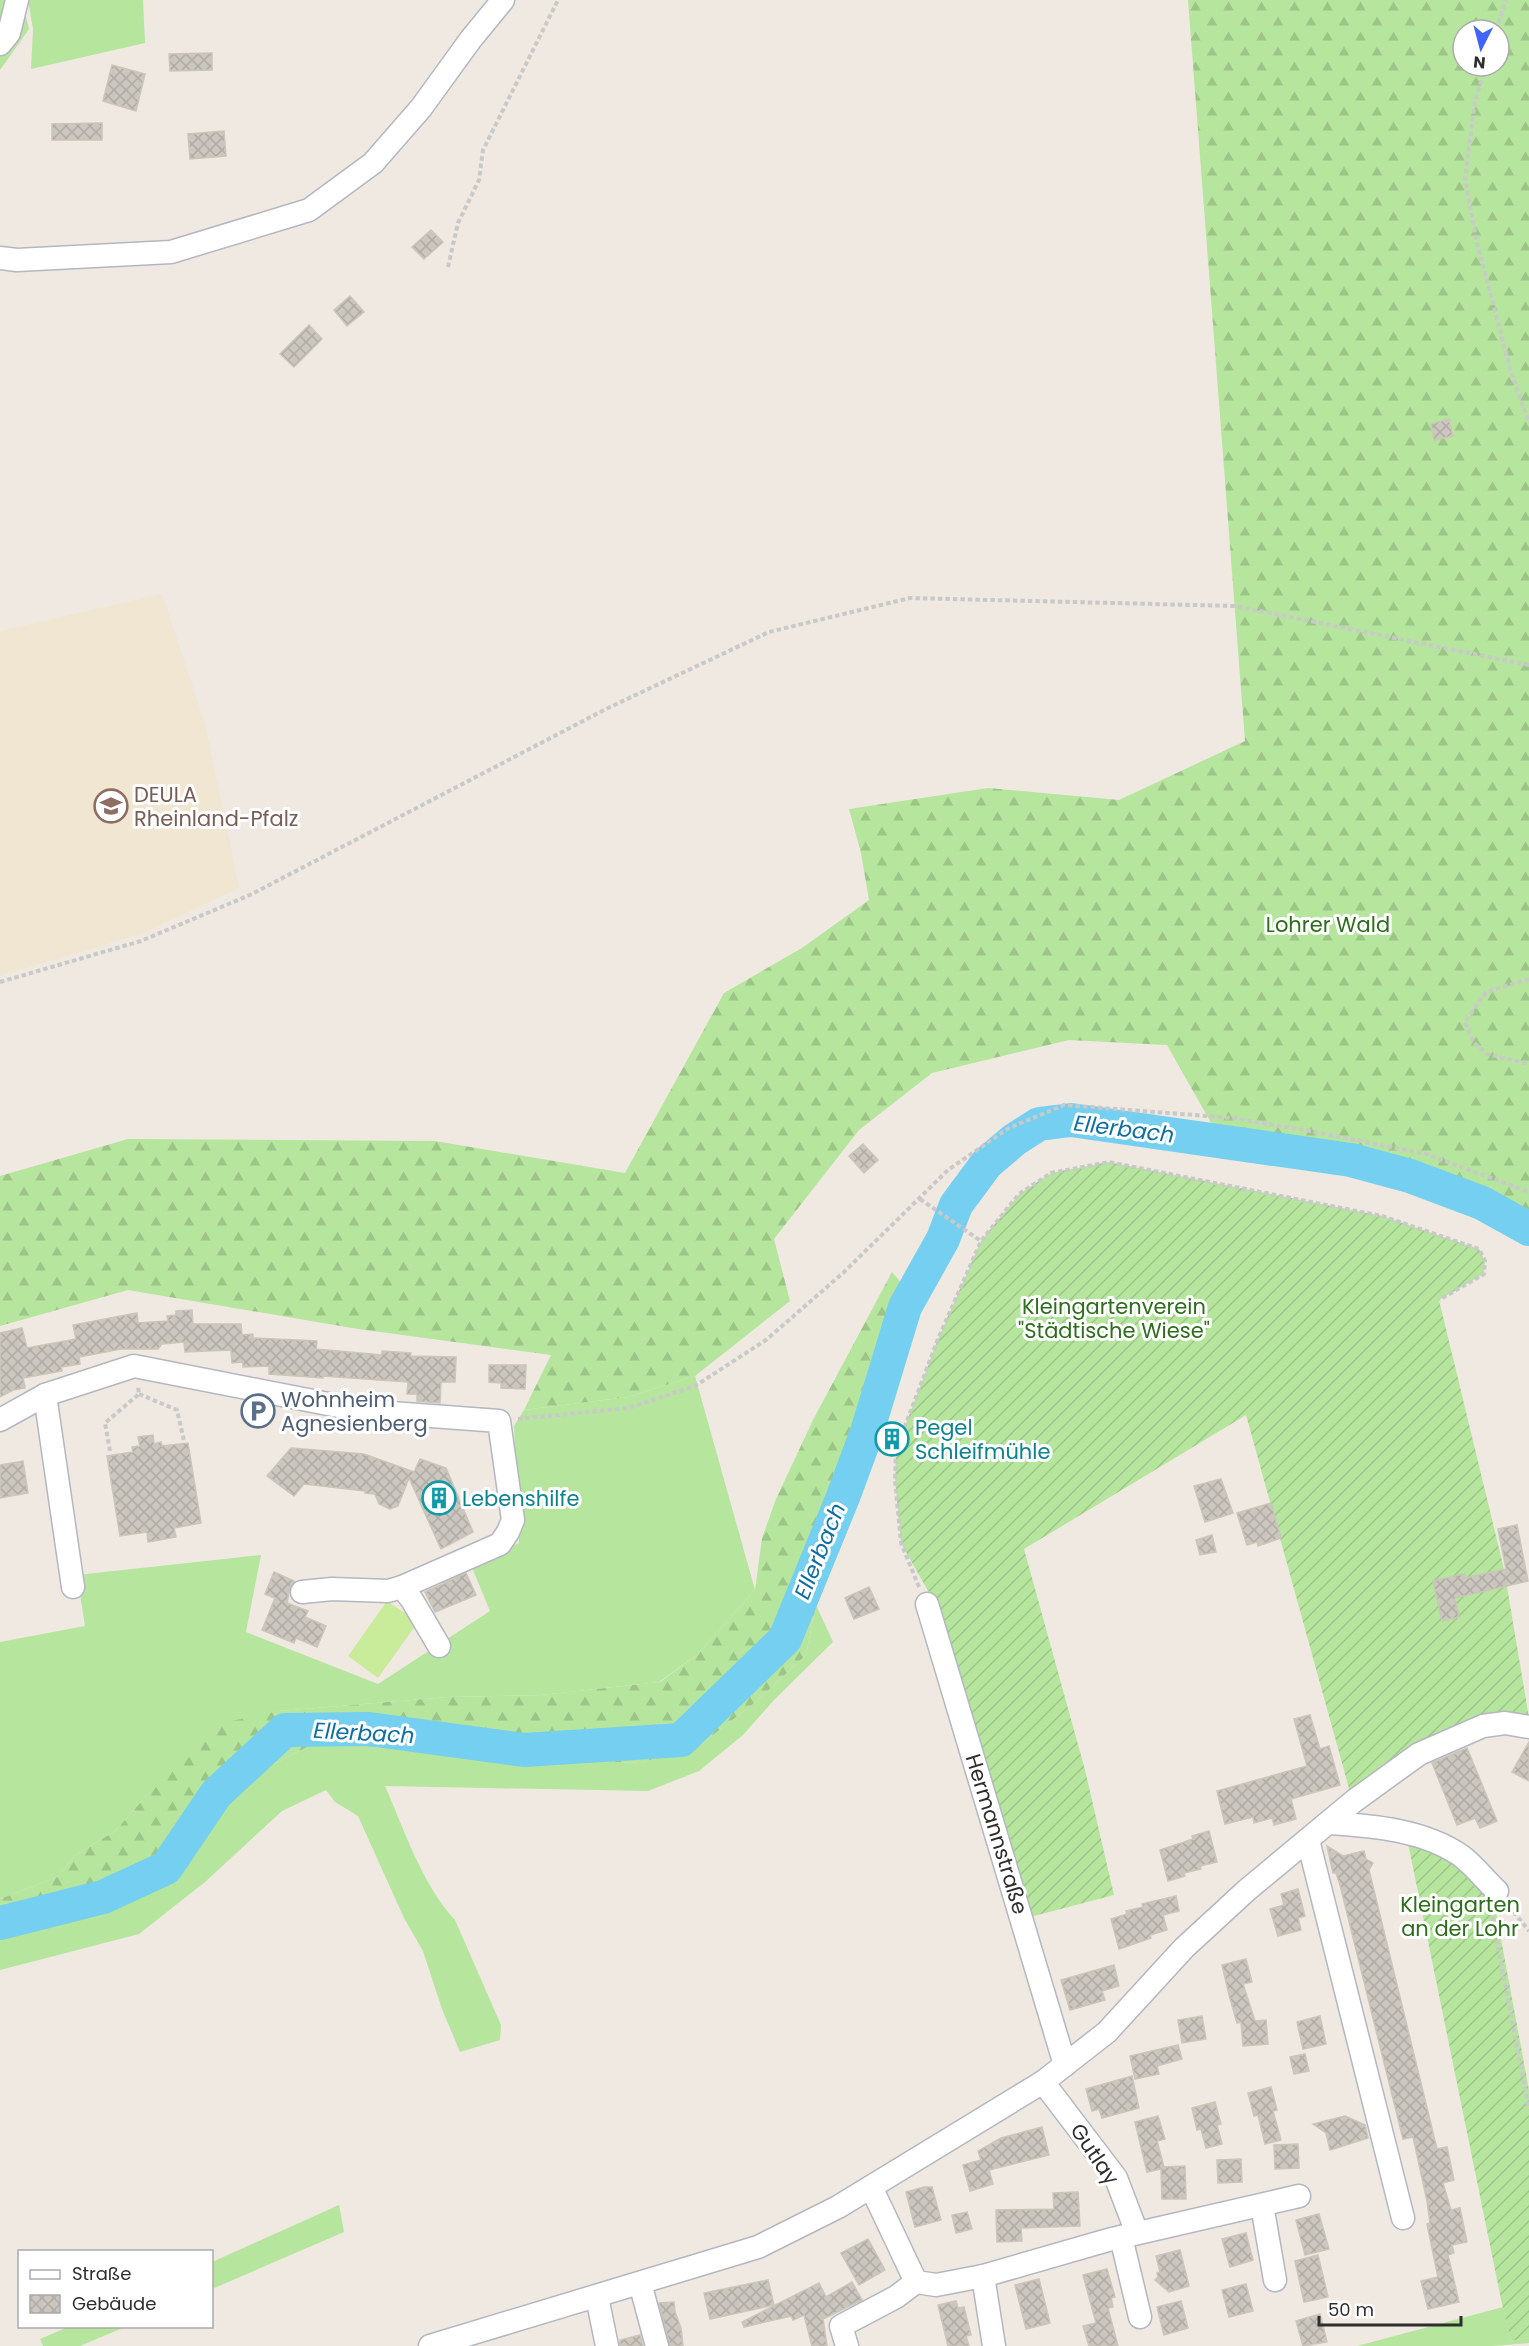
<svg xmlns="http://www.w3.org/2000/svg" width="1529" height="2346" viewBox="0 0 1529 2346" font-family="Poppins,sans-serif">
  <defs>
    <pattern id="forest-firs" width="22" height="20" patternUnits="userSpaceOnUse" patternTransform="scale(1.5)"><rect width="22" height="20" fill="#b6e59e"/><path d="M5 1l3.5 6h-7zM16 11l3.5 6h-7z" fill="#9dc588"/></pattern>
    <pattern id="garden-furrows" width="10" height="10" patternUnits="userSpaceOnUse" patternTransform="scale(1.5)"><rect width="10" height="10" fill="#b6e59e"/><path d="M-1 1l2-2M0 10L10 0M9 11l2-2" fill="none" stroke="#9dc588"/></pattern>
    <pattern id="building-cross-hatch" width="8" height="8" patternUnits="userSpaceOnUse" patternTransform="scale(1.5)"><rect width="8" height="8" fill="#cbc7bf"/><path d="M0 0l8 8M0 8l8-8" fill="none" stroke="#afaba4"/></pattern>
  </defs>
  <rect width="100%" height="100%" fill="#efe9e1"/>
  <!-- education -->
  <polygon fill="#f0e6d1" points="162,594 205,724 239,888 141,934 0,976 0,631"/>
  <!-- grass -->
  <g fill="#b6e59e">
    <polygon points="0,0 22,0 29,29 0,70"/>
    <polygon points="28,0 143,0 145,43 31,69 33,29"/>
    <polygon points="695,1376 755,1590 698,1654 659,1682 541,1695 448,1697 279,1711 261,1716 148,1794 115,1831 76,1855 57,1877 0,1899 0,1642 85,1626 77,1575 261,1555 246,1632 378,1684 490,1611 471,1565 519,1543 514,1426 524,1410 628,1397"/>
    <path d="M 816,1605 L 833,1642 L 774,1700 L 743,1735 L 699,1771 L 648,1791 L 385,1786 C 404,1829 422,1885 455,1920 L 501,2025 L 500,2040 L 460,2052 L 442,2009 L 423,1951 L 404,1918 L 358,1816 L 335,1802 L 326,1790 L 282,1811 L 205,1882 L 139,1934 L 0,1970 L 0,1932 L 79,1913 L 158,1885 L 246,1778 L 321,1740 L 362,1746 L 542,1759 L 641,1763 L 704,1742 L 757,1701 L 806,1655 Z"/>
    <polygon points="339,2205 344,2232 212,2289 212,2262"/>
    <polygon points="1503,2307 1511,2341 1529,2338 1529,2343 1492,2346 1357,2346"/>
    <polygon points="68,2327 68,2326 125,2327 80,2346 43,2346 40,2339"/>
  </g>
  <!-- forest -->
  <g fill="url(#forest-firs)" fill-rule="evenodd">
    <path d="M 1188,0 L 1529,0 L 1529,1217 L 1371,1158 L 1219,1137 L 1167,1045 L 1069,1040 L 932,1073 L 859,1130 L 774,1239 L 790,1301 L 695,1376 L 628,1397 L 524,1410 L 551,1355 L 358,1329 L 128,1290 L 0,1326 L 0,1176 L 128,1139 L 435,1141 L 625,1173 L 724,993 L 802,948 L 869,900 L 861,853 L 849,809 L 988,788 L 1119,800 L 1245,741 ZM 1463,30 L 1499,30 L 1499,66 L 1463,66 Z"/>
    <polygon points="892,1272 918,1302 904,1357 859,1484 838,1533 816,1605 806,1655 757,1701 704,1742 641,1763 542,1759 362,1746 321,1740 246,1778 158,1885 79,1913 0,1932 0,1899 57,1877 76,1855 115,1831 148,1794 227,1722 279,1711 448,1697 541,1695 660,1682 698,1654 755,1590 762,1538 776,1499 813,1420"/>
  </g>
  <!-- garden -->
  <g fill="url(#garden-furrows)">
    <polygon points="1109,1162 1382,1216 1479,1249 1485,1261 1484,1274 1439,1300 1504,1569 1529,1718 1350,1792 1246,1415 1024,1549 1085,1770 1114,1895 1030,1917 932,1598 901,1543 895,1480 896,1450 938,1339 981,1241 1019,1194 1051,1173"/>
    <polygon points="1408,1843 1452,1861 1494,1901 1529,2090 1529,2338 1511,2341 1502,2304"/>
  </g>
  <!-- pitch -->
  <polygon fill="#c9ec9a" points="387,1601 418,1622 378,1678 348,1656"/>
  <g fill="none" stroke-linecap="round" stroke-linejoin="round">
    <!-- river -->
    <polyline stroke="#75cff0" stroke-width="34" points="0,1923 103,1897 166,1868 216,1794 285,1730 369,1729 524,1750 681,1740 785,1639 843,1497 867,1432 905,1307 943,1239 956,1205 987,1163 1014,1140 1039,1124 1071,1120 1351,1160 1410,1176 1482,1203 1529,1229"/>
  </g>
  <!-- building -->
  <g fill="url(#building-cross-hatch)" stroke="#cbc5ba" stroke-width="1.5">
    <polygon points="212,53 212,70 170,71 169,54"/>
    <polygon points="112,65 145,74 136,111 103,101"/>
    <polygon points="102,123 102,140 52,140 52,124"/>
    <polygon points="224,131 226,156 190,159 188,134"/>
    <polygon points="431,230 443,242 424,259 412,247"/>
    <polygon points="350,296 364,312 347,326 334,310"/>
    <polygon points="309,325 322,339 294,367 280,354"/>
    <polygon points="1449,419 1453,436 1434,440 1431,424"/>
    <polygon points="863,1144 878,1160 864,1173 849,1156"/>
    <polygon points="192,1310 193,1324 241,1324 242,1335 253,1334 253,1338 317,1341 316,1349 382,1355 382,1351 411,1353 410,1356 456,1357 455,1382 441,1382 440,1403 417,1401 417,1394 407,1394 408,1382 323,1376 323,1378 269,1374 269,1366 243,1367 243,1362 232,1363 231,1350 185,1352 184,1342 162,1344 158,1349 121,1349 79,1357 80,1364 61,1367 62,1371 23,1378 25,1388 13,1390 0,1397 0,1333 22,1328 27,1348 76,1339 73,1325 137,1313 138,1323 168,1321 167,1316 176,1315 176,1311"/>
    <polygon points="489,1365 526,1365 525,1389 501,1388 501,1383 489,1382"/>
    <polygon points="153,1435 154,1444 161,1442 162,1446 188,1443 201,1523 174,1528 176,1537 148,1542 147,1532 120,1536 107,1456 133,1452 132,1447 140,1446 138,1437"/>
    <polygon points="291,1448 364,1454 414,1472 420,1459 446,1468 473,1532 441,1549 409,1478 398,1506 390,1509 379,1504 375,1494 365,1493 365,1491 304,1484 294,1496 267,1476"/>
    <polygon points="23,1461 28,1493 0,1498 0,1465"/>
    <polygon points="1221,1479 1233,1513 1205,1522 1194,1486"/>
    <polygon points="1271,1503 1281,1538 1258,1546 1257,1542 1247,1545 1237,1513"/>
    <polygon points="1517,1525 1528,1581 1455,1598 1459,1617 1442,1621 1433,1581 1464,1574 1465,1578 1506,1569 1498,1529"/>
    <polygon points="1212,1535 1216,1552 1200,1555 1196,1540"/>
    <polygon points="274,1572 294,1581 290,1587 287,1603 308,1611 305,1617 326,1626 317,1647 296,1638 294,1643 262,1630 275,1598 265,1594"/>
    <polygon points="466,1573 476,1595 435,1612 425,1592"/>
    <polygon points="869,1587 879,1609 854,1619 845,1598"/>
    <polygon points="1310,1715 1320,1749 1329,1746 1340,1785 1291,1799 1296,1819 1274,1825 1272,1818 1254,1823 1253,1817 1225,1824 1217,1791 1307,1766 1294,1719"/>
    <polygon points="1529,1742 1529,1781 1512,1772"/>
    <polygon points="1467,1748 1497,1821 1480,1828 1475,1818 1457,1825 1432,1763"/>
    <polygon points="1209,1831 1217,1862 1200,1866 1201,1869 1184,1873 1185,1876 1168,1881 1160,1850 1193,1839 1192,1836"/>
    <polygon points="1327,1846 1343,1856 1364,1851 1366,1859 1373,1863 1369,1870 1437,2149 1447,2147 1454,2180 1443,2183 1451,2210 1460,2208 1467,2242 1452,2245 1454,2253 1448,2255 1459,2302 1428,2309 1421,2281 1438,2277 1427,2224 1430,2223 1427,2201 1413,2137 1403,2139 1340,1885 1336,1873 1333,1873"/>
    <polygon points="1298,1889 1305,1916 1298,1918 1301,1930 1278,1936 1270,1909 1284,1905 1281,1894"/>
    <polygon points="1176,1896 1179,1911 1163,1915 1167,1930 1150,1935 1151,1938 1119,1949 1111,1919 1127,1914 1126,1911 1143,1907 1142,1904"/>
    <polygon points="1246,1959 1252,1982 1243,1984 1255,2021 1266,2020 1268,2044 1243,2046 1241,2022 1237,2023 1229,1995 1222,1965"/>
    <polygon points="1114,1965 1119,1986 1102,1991 1105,2000 1070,2010 1061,1980"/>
    <polygon points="1202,2016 1206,2039 1182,2043 1178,2020"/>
    <polygon points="1320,2016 1326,2044 1303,2049 1297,2022"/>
    <polygon points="1178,2045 1182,2059 1157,2066 1159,2074 1135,2079 1130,2056"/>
    <polygon points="1305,2054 1309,2071 1294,2074 1290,2057"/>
    <polygon points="1132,2076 1139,2108 1102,2118 1099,2109 1092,2111 1086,2089"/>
    <polygon points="1271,2087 1277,2110 1273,2111 1281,2140 1265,2144 1258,2115 1254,2116 1248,2093"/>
    <polygon points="1215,2102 1221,2124 1217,2125 1222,2144 1206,2148 1201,2129 1197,2130 1192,2108"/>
    <polygon points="1158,2116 1165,2139 1157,2141 1164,2167 1185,2166 1186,2199 1162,2199 1161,2169 1147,2172 1135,2122"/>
    <polygon points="1345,2116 1365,2125 1368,2138 1330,2150 1326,2133 1313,2124"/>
    <polygon points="1042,2127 1049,2155 989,2170 993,2184 970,2191 963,2165 981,2160 978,2151 1001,2138"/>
    <polygon points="1298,2144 1299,2168 1275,2169 1274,2145"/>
    <polygon points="1241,2159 1242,2182 1218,2183 1217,2160"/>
    <polygon points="924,2187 932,2187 941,2220 915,2227 906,2192"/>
    <polygon points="1078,2192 1080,2226 1021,2228 1022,2241 997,2242 996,2210 1054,2209 1053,2193"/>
    <polygon points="967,2212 972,2229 956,2233 952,2215"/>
    <polygon points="1319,2214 1329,2249 1305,2255 1296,2220"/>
    <polygon points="1246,2233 1253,2260 1230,2267 1222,2239"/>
    <polygon points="868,2239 885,2270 859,2285 841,2253"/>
    <polygon points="1180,2250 1189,2286 1169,2292 1155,2280 1158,2277 1157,2273 1160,2272 1156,2256"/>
    <polygon points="1318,2255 1328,2297 1304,2302 1295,2261"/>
    <polygon points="1107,2269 1115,2297 1111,2298 1113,2307 1108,2308 1118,2346 1089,2346 1083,2326 1096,2323 1083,2275"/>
    <polygon points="1039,2279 1050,2323 1026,2329 1015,2285"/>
    <polygon points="768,2280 774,2305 710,2319 704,2293"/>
    <polygon points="852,2282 862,2300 823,2319 827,2346 812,2346 804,2315 793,2320 791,2316 744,2327 742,2322 819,2283 826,2297"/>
    <polygon points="1246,2284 1253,2311 1229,2317 1222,2290"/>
    <polygon points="956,2301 958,2308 964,2307 971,2335 966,2336 969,2346 948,2346 938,2305"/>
    <polygon points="1181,2301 1188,2328 1164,2335 1157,2307"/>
    <polygon points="674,2302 675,2312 681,2328 683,2346 670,2346 659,2303"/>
    <polygon points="1320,2314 1327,2342 1303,2346 1296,2321"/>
    <polygon points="640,2335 643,2346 620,2346 620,2340"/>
  </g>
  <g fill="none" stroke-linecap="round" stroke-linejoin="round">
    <defs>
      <g id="minor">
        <polyline points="0,44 9,33 17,0"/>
        <polyline points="0,258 17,260 171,252 309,210 373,163 421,108 471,39 503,0"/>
        <polyline points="45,1395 73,1587"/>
        <polyline points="0,1420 45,1395 134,1366 364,1411 499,1421 513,1520 508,1532 500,1544 402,1587 388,1591 332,1589 302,1592"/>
        <polyline points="402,1587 412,1600 439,1646"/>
        <polyline points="927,1604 1065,2065"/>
        <path d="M 1330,1823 C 1374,1826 1423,1830 1460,1855 C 1474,1865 1485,1880 1497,1891"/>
        <polyline points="1308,1840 1403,2218"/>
        <polyline points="1043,2082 1116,2178 1137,2233"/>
        <polyline points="871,2187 916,2282 936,2285 983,2276 1108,2240 1299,2196"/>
        <polyline points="1262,2205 1275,2280"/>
        <polyline points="1121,2237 1140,2317"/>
        <polyline points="983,2276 994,2346"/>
        <polyline points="640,2283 657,2346"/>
        <polyline points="597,2297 607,2346"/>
        <polyline points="430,2346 758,2247 838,2207 1043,2082 1107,2032 1184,1948 1247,1890 1354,1801 1419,1754 1483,1726 1505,1723 1529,1727"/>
        <polyline points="847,2346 841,2326 896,2297 916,2282"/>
      </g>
    </defs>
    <!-- minor casing -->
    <use href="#minor" stroke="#b4b7c1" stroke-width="25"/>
    <!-- path -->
    <g stroke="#c9c9c9" stroke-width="4" stroke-dasharray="4.5 3" stroke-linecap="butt">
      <polyline points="1496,30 1506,0"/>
      <polyline points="1486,66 1475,101 1465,179 1477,243 1511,372 1529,423"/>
      <polyline points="448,267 458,223 479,180 483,150 558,0"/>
      <polyline points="1529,979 1486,992 1465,1022 1473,1042 1487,1054 1529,1064"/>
      <polyline points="0,982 141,941 250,895 606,709 769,632 910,598 1235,606 1529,665"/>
      <polyline points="920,1199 981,1241"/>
      <polyline points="139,1394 177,1410 184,1441"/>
      <polyline points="518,1419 628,1408 695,1386 766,1340 843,1273 948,1170 1009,1128 1064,1105 1233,1118 1310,1131 1426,1154 1529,1192"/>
      <polyline points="110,1451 105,1423 139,1394 138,1387"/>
      <polyline points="919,1587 901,1543 895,1480 896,1450 938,1339 981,1241 1019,1194 1051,1173 1109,1162 1382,1216 1479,1249 1485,1261 1484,1274 1439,1300"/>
      <polyline points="1509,1906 1529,1931"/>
      <polyline points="1491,1910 1529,2110"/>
    </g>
    <!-- minor -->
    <use href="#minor" stroke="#fff" stroke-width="22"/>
  </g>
  <!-- icons -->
  <defs>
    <symbol id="school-ring" viewBox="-11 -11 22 22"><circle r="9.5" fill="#fff" stroke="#8d6e63" stroke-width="1.5"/><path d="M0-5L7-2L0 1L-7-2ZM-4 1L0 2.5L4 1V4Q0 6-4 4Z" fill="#8d6e63"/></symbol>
    <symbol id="parking-ring" viewBox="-11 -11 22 22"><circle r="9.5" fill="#fff" stroke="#5c6f8a" stroke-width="1.5"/><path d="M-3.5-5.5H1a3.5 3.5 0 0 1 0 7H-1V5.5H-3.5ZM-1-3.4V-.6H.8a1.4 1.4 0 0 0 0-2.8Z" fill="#5c6f8a"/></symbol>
    <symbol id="building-ring" viewBox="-11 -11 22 22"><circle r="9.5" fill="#fff" stroke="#0f9aa8" stroke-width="1.5"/><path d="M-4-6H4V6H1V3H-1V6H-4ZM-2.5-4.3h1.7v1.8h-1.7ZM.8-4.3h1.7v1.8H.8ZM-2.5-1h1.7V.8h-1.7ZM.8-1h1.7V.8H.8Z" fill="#0f9aa8"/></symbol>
  </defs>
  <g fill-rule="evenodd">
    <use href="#school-ring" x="92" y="787" width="38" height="38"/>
    <use href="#parking-ring" x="239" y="1392" width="38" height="38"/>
    <use href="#building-ring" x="873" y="1420" width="38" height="38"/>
    <use href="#building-ring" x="420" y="1479" width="38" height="38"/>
  </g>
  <g text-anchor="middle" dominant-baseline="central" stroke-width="6" stroke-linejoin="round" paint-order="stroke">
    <!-- education labels -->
    <g font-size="21" fill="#785e54" stroke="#fff" text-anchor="start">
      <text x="134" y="794">DEULA<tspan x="134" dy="24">Rheinland-Pfalz</tspan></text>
    </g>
    <!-- park labels -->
    <g font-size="21" fill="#2c6e1b" stroke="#fff">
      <text x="1328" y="924">Lohrer Wald</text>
      <text x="1114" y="1306">Kleingartenverein<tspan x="1114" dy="24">"Städtische Wiese"</tspan></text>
      <text x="1460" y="1904">Kleingarten<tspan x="1460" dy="24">an der Lohr</tspan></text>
    </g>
    <!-- service labels -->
    <g font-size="21" fill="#4e5e75" stroke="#fff" text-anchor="start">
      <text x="281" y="1399">Wohnheim<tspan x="281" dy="24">Agnesienberg</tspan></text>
    </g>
    <!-- culture labels -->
    <g font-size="21" fill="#0d838f" stroke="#fff" text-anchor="start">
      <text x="915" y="1427">Pegel<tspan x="915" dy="24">Schleifmühle</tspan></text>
      <text x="462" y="1498">Lebenshilfe</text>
    </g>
    <!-- street labels -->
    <g font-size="21" fill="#2e2e2e" stroke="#fff">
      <text transform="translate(997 1834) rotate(73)">Hermannstraße</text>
      <text transform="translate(1095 2154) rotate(56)">Gutlay</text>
    </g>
    <!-- water labels -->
    <g font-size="22" font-style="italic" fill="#0d6fa3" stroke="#fff">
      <text transform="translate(1124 1129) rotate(7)">Ellerbach</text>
      <text transform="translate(820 1551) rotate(-68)">Ellerbach</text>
      <text transform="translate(364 1733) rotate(3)">Ellerbach</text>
    </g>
  </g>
  <!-- legend -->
  <rect x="18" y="2250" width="195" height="78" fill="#ffffff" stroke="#ababab" stroke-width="1.5"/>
  <rect x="30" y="2270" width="30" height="9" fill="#ffffff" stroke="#ababab" stroke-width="1.5"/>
  <text x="72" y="2280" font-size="18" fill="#2e2e2e">Straße</text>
  <rect x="30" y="2295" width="30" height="18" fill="url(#building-cross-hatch)" stroke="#ababab" stroke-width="1.5"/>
  <text x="72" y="2310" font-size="18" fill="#2e2e2e">Gebäude</text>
  <!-- north arrow -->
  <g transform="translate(1481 48) rotate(186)"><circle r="28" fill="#ffffff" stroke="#ababab" stroke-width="1.5"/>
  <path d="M0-4.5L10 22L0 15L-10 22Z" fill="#4264fb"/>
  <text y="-9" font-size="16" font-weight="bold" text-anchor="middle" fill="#2e2e2e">N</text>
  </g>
  <!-- scale -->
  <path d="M1319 2316v9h142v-9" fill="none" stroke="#2e2e2e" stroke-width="3"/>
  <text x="1328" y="2316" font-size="18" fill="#2e2e2e" stroke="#ffffff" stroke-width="4.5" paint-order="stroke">50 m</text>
</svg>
